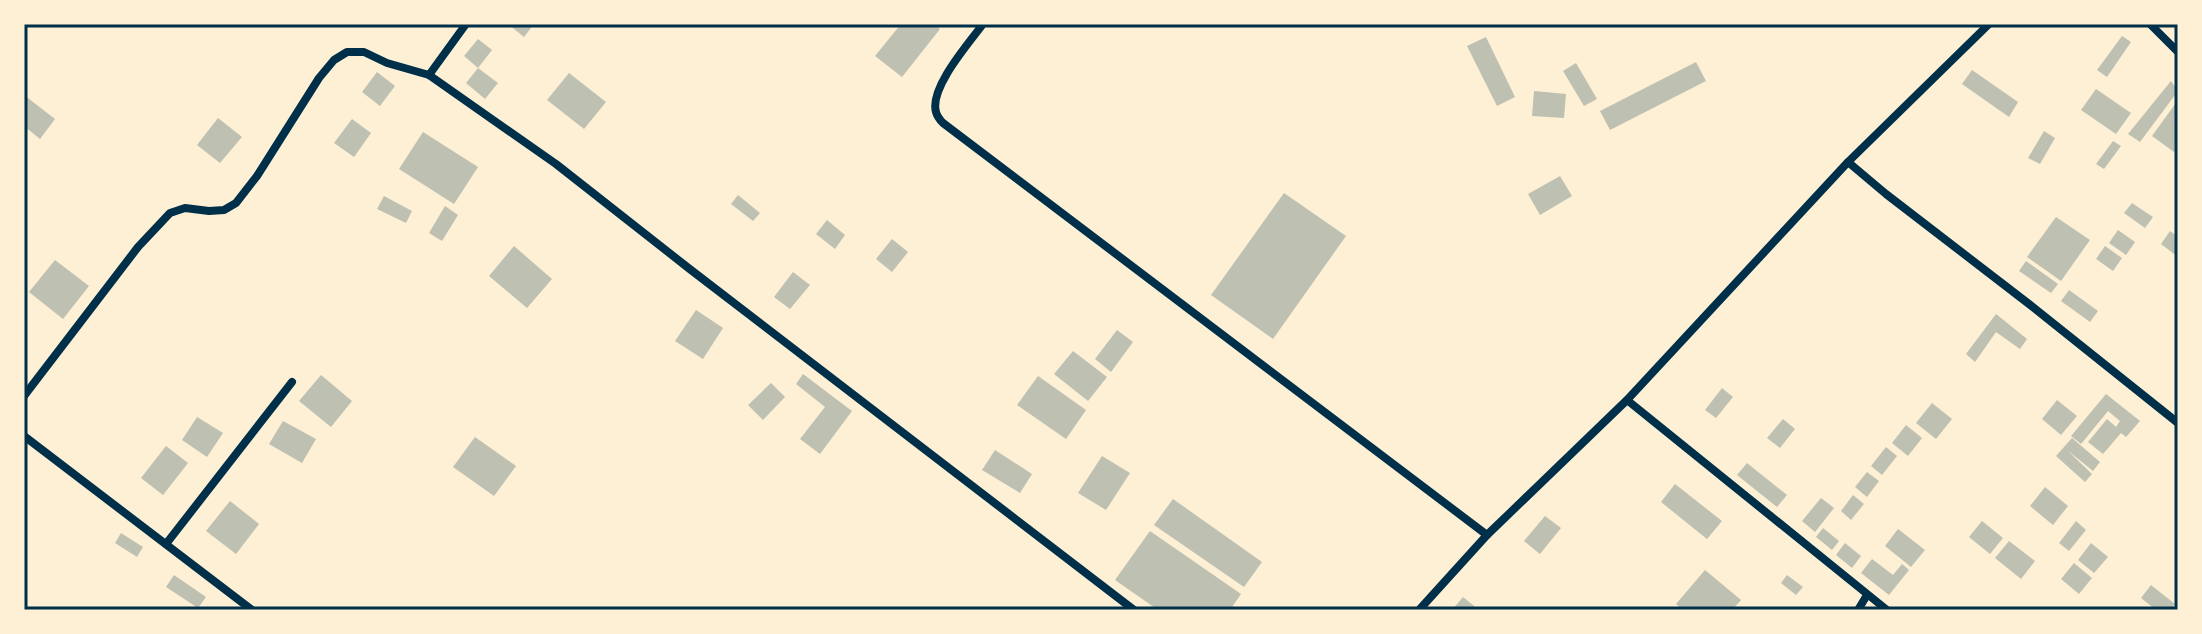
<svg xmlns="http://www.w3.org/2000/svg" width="2202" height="634" viewBox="0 0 2202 634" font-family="'Nunito Sans',sans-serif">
  <rect width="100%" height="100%" fill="#fdf0d5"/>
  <!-- building -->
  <g fill="#bec0b2">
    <polygon points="508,24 534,24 524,37"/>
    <polygon points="901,24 934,24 940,29 902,77 875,56"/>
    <polygon points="2122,36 2131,42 2107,77 2097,70"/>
    <polygon points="1486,37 1515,97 1497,106 1467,46"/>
    <polygon points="478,39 492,50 478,68 464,56"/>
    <polygon points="1696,62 1706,81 1610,130 1600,111"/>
    <polygon points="1576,63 1597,99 1584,106 1563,71"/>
    <polygon points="478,68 498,83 485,99 466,83"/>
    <polygon points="1972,70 2018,102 2009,117 1962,84"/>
    <polygon points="377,72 395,86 380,106 362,92"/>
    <polygon points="569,73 606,102 584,129 547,100"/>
    <polygon points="2171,81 2178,91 2140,142 2128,134"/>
    <polygon points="2096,89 2131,113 2116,134 2081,110"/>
    <polygon points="1534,91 1566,94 1564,118 1532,116"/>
    <polygon points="24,95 55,119 40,139 24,126"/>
    <polygon points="2178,100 2178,146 2174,152 2152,136"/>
    <polygon points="218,118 242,137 220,163 197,145"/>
    <polygon points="352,119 371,133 354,157 334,143"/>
    <polygon points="2044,131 2055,138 2040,164 2028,158"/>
    <polygon points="423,132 478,167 454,204 399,169"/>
    <polygon points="2113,141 2121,146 2104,169 2096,164"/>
    <polygon points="1560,176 1572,196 1540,215 1528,194"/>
    <polygon points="1284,193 1346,236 1273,339 1211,295"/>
    <polygon points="738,195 760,213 753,221 731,204"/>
    <polygon points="384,196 412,211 406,223 377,209"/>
    <polygon points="2132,203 2153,217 2145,228 2124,213"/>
    <polygon points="445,206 458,215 442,241 429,233"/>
    <polygon points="2056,217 2090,240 2061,281 2027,257"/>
    <polygon points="827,220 845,235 835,249 816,234"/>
    <polygon points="2118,230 2135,242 2126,255 2109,243"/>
    <polygon points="2170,231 2178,237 2178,257 2161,244"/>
    <polygon points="892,239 908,252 892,272 876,259"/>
    <polygon points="514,246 552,279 527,308 489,276"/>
    <polygon points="2105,246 2122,258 2113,271 2096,259"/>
    <polygon points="55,260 89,286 63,319 29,292"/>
    <polygon points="2026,261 2058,284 2051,293 2019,271"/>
    <polygon points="793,272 810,285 790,309 774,297"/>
    <polygon points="2069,290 2098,311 2090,322 2061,301"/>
    <polygon points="696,310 723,328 703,359 675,341"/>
    <polygon points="1996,314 2027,339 2020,349 1996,332 1975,362 1966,354"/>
    <polygon points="1117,330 1133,342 1111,372 1095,359"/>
    <polygon points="1073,351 1107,377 1088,401 1054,374"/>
    <polygon points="803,374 852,411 820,454 800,439 825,407 796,384"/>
    <polygon points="321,375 352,401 331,427 299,401"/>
    <polygon points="1038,376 1086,410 1066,439 1017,405"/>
    <polygon points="771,383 785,397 763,420 748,405"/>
    <polygon points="1722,388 1733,397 1716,418 1705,410"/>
    <polygon points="2106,394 2140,421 2126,437 2121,433 2103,454 2088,442 2107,419 2116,427 2120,421 2108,411 2081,444 2071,436"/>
    <polygon points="2057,400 2077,416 2061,435 2042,419"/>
    <polygon points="1932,403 1952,419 1936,439 1916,423"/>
    <polygon points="197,417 223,433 207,457 182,440"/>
    <polygon points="1783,419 1795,429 1780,448 1767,438"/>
    <polygon points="283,421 316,439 302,463 269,444"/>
    <polygon points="1906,425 1922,438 1908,456 1892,443"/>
    <polygon points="475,437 516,466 494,496 453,467"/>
    <polygon points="2072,438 2100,462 2093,471 2067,450 2092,474 2085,482 2056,456"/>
    <polygon points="166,446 188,463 163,495 141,478"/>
    <polygon points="1886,447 1897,456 1882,475 1871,466"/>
    <polygon points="995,450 1032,474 1020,493 982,470"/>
    <polygon points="1102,456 1130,473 1106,510 1078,493"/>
    <polygon points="1747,463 1787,495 1777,507 1737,475"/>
    <polygon points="1867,472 1879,481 1867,497 1855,487"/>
    <polygon points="1675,484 1722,521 1707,539 1661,502"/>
    <polygon points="2045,487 2068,506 2053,525 2030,506"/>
    <polygon points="1853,495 1864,504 1851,520 1841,511"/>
    <polygon points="1821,498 1834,508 1815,532 1802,521"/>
    <polygon points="1173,499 1262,562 1244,587 1154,525"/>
    <polygon points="230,501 259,524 236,554 206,531"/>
    <polygon points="1545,516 1561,528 1540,554 1524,541"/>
    <polygon points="1982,521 2003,538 1990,554 1969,537"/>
    <polygon points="2076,521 2086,530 2069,551 2059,543"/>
    <polygon points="1823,528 1839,541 1832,550 1816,537"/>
    <polygon points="1898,529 1925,550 1911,567 1885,546"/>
    <polygon points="1150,531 1241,594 1230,610 1158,610 1115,580"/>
    <polygon points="121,533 143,547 137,557 115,543"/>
    <polygon points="2009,541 2035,561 2021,579 1995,558"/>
    <polygon points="1845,543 1861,556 1852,568 1836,555"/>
    <polygon points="2091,543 2108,557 2094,573 2078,560"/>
    <polygon points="1872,559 1893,575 1902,564 1909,570 1889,595 1861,573"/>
    <polygon points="2074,563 2092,578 2079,594 2061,579"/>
    <polygon points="1705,570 1741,600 1732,610 1683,610 1676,604"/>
    <polygon points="174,575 206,597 198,608 166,587"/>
    <polygon points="1787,575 1803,587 1796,595 1781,583"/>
    <polygon points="2151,585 2175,604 2170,610 2156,610 2141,598"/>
    <polygon points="1463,597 1479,610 1452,610"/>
  </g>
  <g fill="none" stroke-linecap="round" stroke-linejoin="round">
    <!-- minor -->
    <g stroke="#003049" stroke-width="8">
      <path d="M 983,24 C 969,43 929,88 936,112 C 937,116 940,120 943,123 L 1487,535"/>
      <polyline points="2150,24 2178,52"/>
      <polyline points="429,75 466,24"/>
      <polyline points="1848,162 1886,194 2029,304 2178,423"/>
      <polyline points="24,396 138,247 170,213 185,208 209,211 224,210 236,203 257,176 319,78 334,60 347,52 364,52 387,63 429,75 556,164 691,270 1134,610"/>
      <polyline points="1627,400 1887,610"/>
      <polyline points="24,436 252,610"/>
      <polyline points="166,544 292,382"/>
      <polyline points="1419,610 1487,535 1627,400 1848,162 1989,24"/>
      <polyline points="1858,610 1867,595"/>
    </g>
  </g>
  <!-- border -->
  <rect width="2202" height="634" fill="none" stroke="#fdf0d5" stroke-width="52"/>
  <rect x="26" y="26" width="2150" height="582" fill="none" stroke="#003049" stroke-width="3"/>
</svg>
